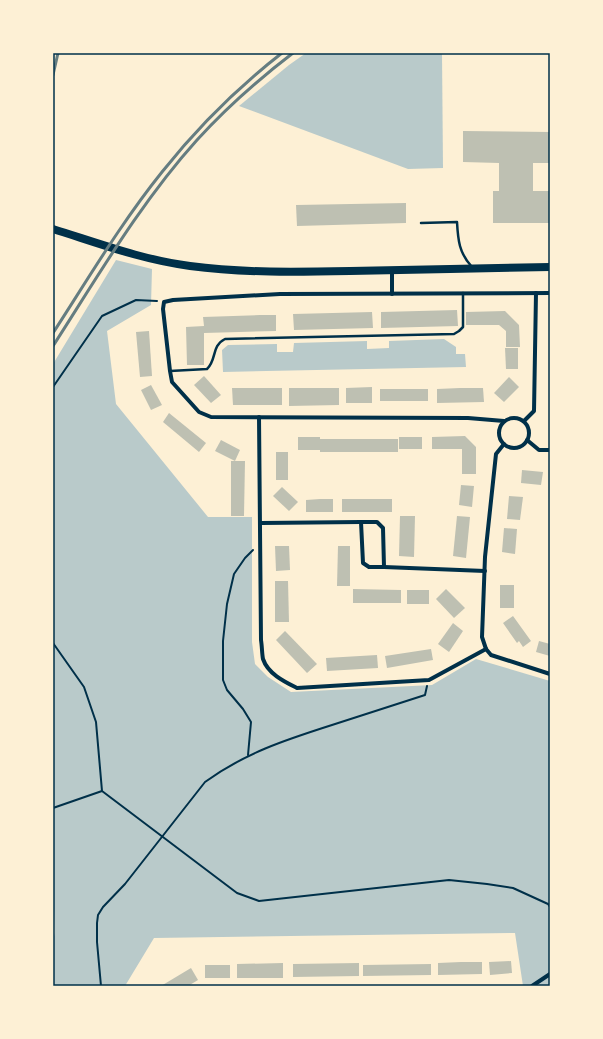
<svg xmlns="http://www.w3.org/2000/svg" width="603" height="1039" viewBox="0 0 603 1039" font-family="Mulish,sans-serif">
  <rect width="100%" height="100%" fill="#fdf0d5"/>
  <!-- green -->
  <g fill="#b9caca">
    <polygon points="306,53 442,53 443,168 408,169 239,106 289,65"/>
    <polygon points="116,260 152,269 151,305 107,331 116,404 208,517 252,517 252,642 255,664 268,677 291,692 432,685 476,659 550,681 550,986 523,986 515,933 154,938 125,986 53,986 53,940 55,933 54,908 53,906 53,364"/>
    <polygon points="444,339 456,347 456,354 465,354 466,367 223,372 222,350 228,345 277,344 277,352 293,352 294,343 367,341 367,349 389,348 389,341"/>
  </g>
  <!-- building -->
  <g fill="#bec0b2">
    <polygon points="463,131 550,132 550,163 533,163 533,191 550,191 550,223 493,223 493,191 499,191 499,163 463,162"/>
    <polygon points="406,203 406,223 297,226 296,205"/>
    <polygon points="457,310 458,326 381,328 381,312"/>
    <polygon points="505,311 519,325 520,347 506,347 506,331 499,325 466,325 466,312"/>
    <polygon points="372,312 373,328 294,330 293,314"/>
    <polygon points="260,315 276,315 276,331 204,333 204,365 187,365 186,327 204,326 203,317"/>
    <polygon points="149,331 152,376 140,377 136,332"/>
    <polygon points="505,348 518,348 518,369 506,369"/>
    <polygon points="204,376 221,395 211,403 194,385"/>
    <polygon points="509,377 519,387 504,402 494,393"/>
    <polygon points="151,385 162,405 151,410 141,390"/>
    <polygon points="372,387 372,403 346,403 346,388"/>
    <polygon points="232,388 282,388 282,405 233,405"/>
    <polygon points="289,388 339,388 339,405 289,406"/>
    <polygon points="460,388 483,388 484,402 437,403 437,389"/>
    <rect x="380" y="389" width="48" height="12"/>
    <polygon points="169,413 206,443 199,452 163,422"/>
    <polygon points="465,436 476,447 476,474 462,474 462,449 432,449 432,437"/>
    <rect x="298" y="437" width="22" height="13"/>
    <rect x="399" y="437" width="23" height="12"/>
    <rect x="320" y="439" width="78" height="13"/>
    <polygon points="221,440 240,450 235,461 215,451"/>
    <rect x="276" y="452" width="12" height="28"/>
    <polygon points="231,461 245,461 244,516 231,516"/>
    <polygon points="522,470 543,472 541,485 521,483"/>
    <polygon points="461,485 474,486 472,507 459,505"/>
    <polygon points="282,487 298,502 289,511 273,496"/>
    <polygon points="509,496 523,497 520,520 507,519"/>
    <polygon points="320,499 333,499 333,512 306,512 306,500"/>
    <rect x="342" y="499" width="50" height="13"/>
    <polygon points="400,516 415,516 414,557 399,556"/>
    <polygon points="457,516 470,517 466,558 453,556"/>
    <polygon points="504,528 517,529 515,554 502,552"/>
    <polygon points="275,546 289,546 290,570 276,571"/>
    <polygon points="338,546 350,546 350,586 337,586"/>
    <polygon points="275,581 288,581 289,622 275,622"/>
    <rect x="500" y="585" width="14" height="23"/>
    <polygon points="353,589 401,590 401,603 353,603"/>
    <polygon points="446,589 465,608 454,618 436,599"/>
    <rect x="407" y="590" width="22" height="14"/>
    <polygon points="513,616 531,641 523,647 519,641 517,643 503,623"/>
    <polygon points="453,623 463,631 449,652 438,644"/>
    <polygon points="285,631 317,664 307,673 276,640"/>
    <polygon points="539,641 550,644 550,656 536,652"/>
    <polygon points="431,649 433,660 387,668 385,656"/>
    <polygon points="377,655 378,668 327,671 326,658"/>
    <polygon points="511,961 512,973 490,975 489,962"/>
    <polygon points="461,962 482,962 482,974 438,975 438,963"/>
    <polygon points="283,963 283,978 237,978 237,964"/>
    <polygon points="359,963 359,976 293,977 293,964"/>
    <polygon points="431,964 431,975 363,976 363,965"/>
    <rect x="205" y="965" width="25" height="13"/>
    <polygon points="191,968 198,980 188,986 161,986"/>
  </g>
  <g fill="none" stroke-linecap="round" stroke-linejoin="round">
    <!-- path -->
    <g stroke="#003049" stroke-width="2">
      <polyline points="53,387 102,316 136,300 157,301"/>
      <polyline points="53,643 84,687 96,722 102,791 237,893 259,901 449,880 487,884 513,888 548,904 550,907"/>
      <polyline points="248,755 251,722 243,709 227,690 223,680 223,641 227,604 234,574 245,558 253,550"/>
      <polyline points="53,808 102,791"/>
      <path d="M 101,986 L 97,942 L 97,923 L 98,915 L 103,907 L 125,884 L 205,782 C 245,753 285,740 332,725 C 363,715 394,705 425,695 L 427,686"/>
    </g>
    <!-- service -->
    <g stroke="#003049" stroke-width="2.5">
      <path d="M 421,223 L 457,222 C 458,240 459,253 472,267"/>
      <path d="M 170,371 L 207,369 C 217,360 211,346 225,339 L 454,334 L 459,331 L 463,327 L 463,293"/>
    </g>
    <!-- minor -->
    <g stroke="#003049" stroke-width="4">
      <polyline points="392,294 392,271"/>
      <path d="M 259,417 L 261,640 C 262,646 262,654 263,659 C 268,674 285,682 297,688 L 429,680 L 486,649"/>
      <circle cx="514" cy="433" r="15"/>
      <polyline points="504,421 468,418 211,417 199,412 172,382 170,371 163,309 164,302 173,300 280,294 550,293"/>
      <polyline points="524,421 534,411 536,293"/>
      <polyline points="527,440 539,450 550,450"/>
      <polygon points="361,522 377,522 383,528 384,567 369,567 363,563"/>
      <polyline points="261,523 361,522"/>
      <polyline points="384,567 485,571"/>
      <polyline points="486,649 482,637 485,557 496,454 504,444"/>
      <polyline points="486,649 491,655 550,674"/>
      <polyline points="532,986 550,974"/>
    </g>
    <!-- primary -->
    <path stroke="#003049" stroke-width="8" d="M 53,229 C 98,243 143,260 190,266 C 243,273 297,272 350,271 C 417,270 483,268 550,267"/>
    <!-- rail -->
    <g stroke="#657d81" stroke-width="3">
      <polyline points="53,75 58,53"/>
      <path d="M 53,333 C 88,279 121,223 162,172 C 197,128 237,88 282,53"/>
      <path d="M 53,346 C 98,276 141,202 197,140 C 226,108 259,79 293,53"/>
    </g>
  </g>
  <!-- border -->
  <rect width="603" height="1039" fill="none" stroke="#fdf0d5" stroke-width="108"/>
  <rect x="54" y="54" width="495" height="931" fill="none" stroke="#003049" stroke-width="1.5"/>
</svg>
